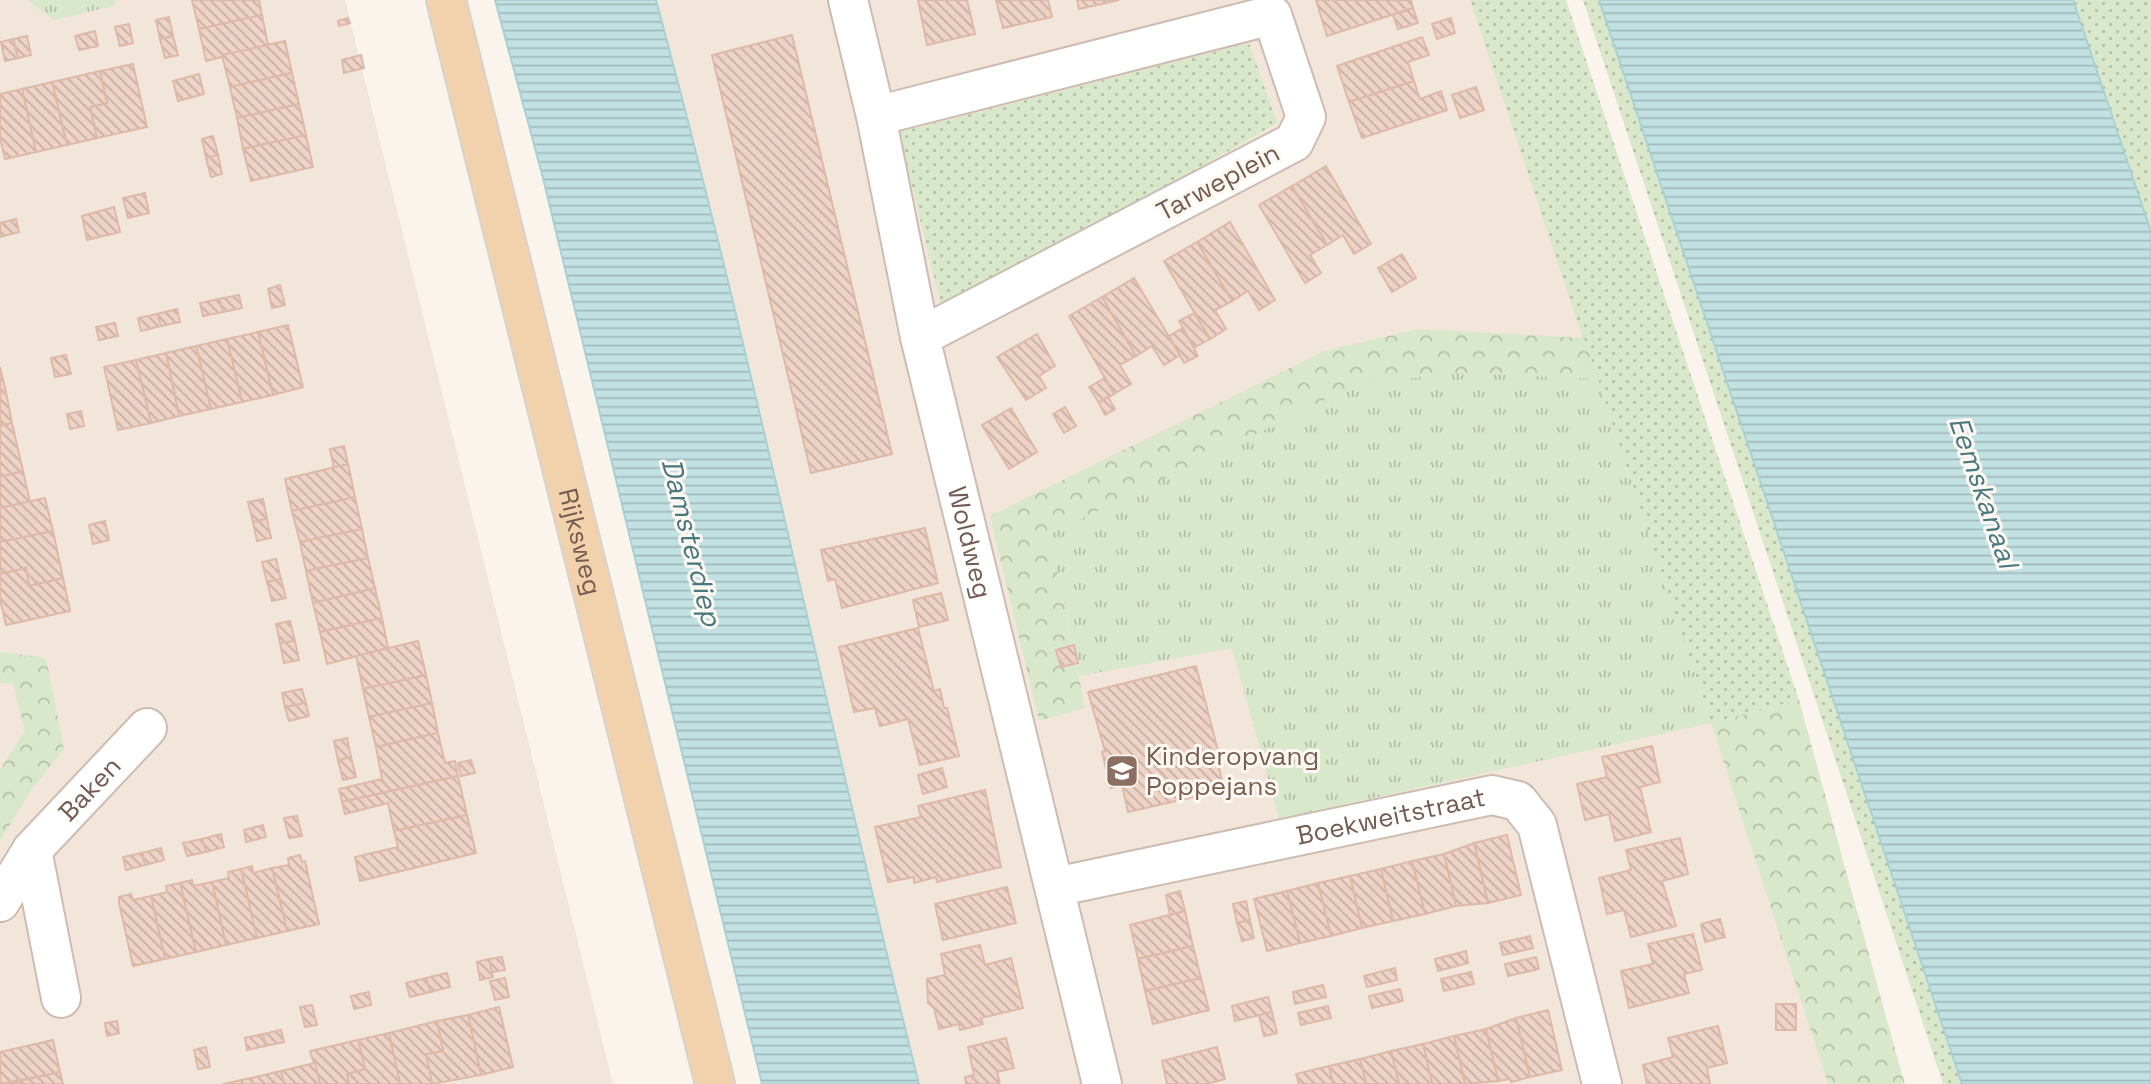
<svg xmlns="http://www.w3.org/2000/svg" width="2151" height="1084" viewBox="0 0 2151 1084" font-family="'Space Grotesk',sans-serif">
  <defs>
    <pattern id="grass-dots" width="8" height="8" patternUnits="userSpaceOnUse" patternTransform="scale(1.75)"><rect width="8" height="8" fill="#d9e8cb"/><path d="M2 2h.1M6 6h.1" fill="none" stroke="#b5bfa7" stroke-width="1.8" stroke-linecap="round"/></pattern>
    <pattern id="forest-crowns" width="20" height="18" patternUnits="userSpaceOnUse" patternTransform="scale(1.75)"><rect width="20" height="18" fill="#d9e8cb"/><path d="M2 6a3 3 0 1 1 6 0M12 15a3 3 0 1 1 6 0" fill="none" stroke="#b5bfa7"/></pattern>
    <pattern id="park-tufts" width="24" height="20" patternUnits="userSpaceOnUse" patternTransform="scale(1.75)"><rect width="24" height="20" fill="#d9e8cb"/><path d="M3 7l-1-3M5 7V3M7 7l1-3M15 17l-1-3M17 17v-4M19 17l1-3" fill="none" stroke="#b5bfa7"/></pattern>
    <pattern id="water-rules" width="6" height="5" patternUnits="userSpaceOnUse" patternTransform="scale(1.75)"><rect width="6" height="5" fill="#c2e1e3"/><path d="M0 2.5h6" fill="none" stroke="#a2b9ba"/></pattern>
    <pattern id="building-back-hatch" width="6" height="6" patternUnits="userSpaceOnUse" patternTransform="scale(1.75)"><rect width="6" height="6" fill="#eed3c6"/><path d="M-1 5l2 2M0 0l6 6M5-1l2 2" fill="none" stroke="#c5aea3"/></pattern>
  </defs>
  <rect width="100%" height="100%" fill="#fbf4ec"/>
  <!-- residential -->
  <g fill="#f2e6db">
    <polygon points="0,0 345,0 613,1084 0,1084"/>
    <polygon points="619,0 1545,0 1890,1084 874,1084"/>
  </g>
  <!-- grass -->
  <g fill="url(#grass-dots)">
    <polygon points="1470,0 1566,0 1799,700 1711,723"/>
    <polygon points="1583,0 1599,0 1962,1084 1943,1084"/>
    <polygon points="2073,0 2151,0 2151,232"/>
    <polygon points="1249,43 1277,123 992,287 941,306 899,132"/>
  </g>
  <!-- forest -->
  <g fill="url(#forest-crowns)">
    <polygon points="1419,329 1584,338 1598,379 1459,373 1050,534 1085,708 1039,721 990,516 1324,351"/>
    <polygon points="0,652 46,658 64,749 32,789 0,841 0,770 25,731 13,684 0,683"/>
    <polygon points="1799,700 1901,1071 1905,1084 1828,1084 1711,723"/>
  </g>
  <!-- park -->
  <g fill="url(#park-tufts)">
    <polygon points="27,0 117,0 113,6 54,20"/>
    <polygon points="1459,373 1598,379 1711,723 1279,819 1232,648 1079,676 1050,534 1358,384"/>
  </g>
  <!-- water -->
  <g fill="url(#water-rules)" stroke="#a9d1d4" stroke-width="2">
    <path d="M 495,0 L 656,0 C 753,359 828,723 919,1084 L 762,1084 L 543,178 Z"/>
    <polygon points="1599,0 2073,0 2151,232 2151,1084 1962,1084"/>
  </g>
  <!-- building -->
  <g fill="url(#building-back-hatch)" stroke="#dfb9a8" stroke-width="2">
    <polygon points="192,0 259,0 262,15 199,29"/>
    <polygon points="918,0 967,0 975,34 927,45"/>
    <polygon points="996,0 1048,0 1052,17 1003,28"/>
    <polygon points="1077,0 1119,0 1079,9"/>
    <polygon points="1316,0 1411,0 1413,8 1327,36"/>
    <polygon points="1413,8 1418,23 1398,29 1393,15"/>
    <polygon points="262,15 268,45 206,61 199,29"/>
    <polygon points="169,17 173,36 160,39 156,20"/>
    <polygon points="348,18 350,23 339,26 338,21"/>
    <polygon points="1451,18 1455,33 1437,39 1432,24"/>
    <polygon points="129,24 133,43 120,46 115,27"/>
    <polygon points="95,31 98,46 79,50 75,36"/>
    <polygon points="792,35 892,454 811,473 712,55"/>
    <polygon points="27,36 31,55 18,58 13,39"/>
    <polygon points="173,36 178,55 165,58 160,39"/>
    <polygon points="1422,37 1429,55 1408,62 1414,81 1349,102 1337,66"/>
    <polygon points="13,39 18,58 5,61 1,42"/>
    <polygon points="285,41 292,73 230,87 222,55"/>
    <polygon points="361,55 364,68 344,73 342,60"/>
    <polygon points="133,64 147,127 97,138 90,107 107,103 100,71"/>
    <polygon points="100,71 107,103 90,107 97,138 67,145 52,82"/>
    <polygon points="292,73 299,104 237,118 230,87"/>
    <polygon points="199,74 204,94 178,101 173,81"/>
    <polygon points="1414,81 1420,99 1441,91 1447,110 1362,138 1349,102"/>
    <polygon points="52,82 67,145 36,152 22,89"/>
    <polygon points="1476,87 1484,110 1460,118 1452,95"/>
    <polygon points="22,89 36,152 5,159 0,138 0,94"/>
    <polygon points="299,104 306,135 243,149 237,118"/>
    <polygon points="306,135 313,167 251,181 243,149"/>
    <polygon points="213,136 218,155 206,158 202,139"/>
    <polygon points="218,155 222,174 211,177 206,158"/>
    <polygon points="1326,166 1371,244 1354,254 1343,235 1327,245 1292,186"/>
    <polygon points="1292,186 1327,245 1310,255 1321,273 1305,283 1259,205"/>
    <polygon points="145,193 149,213 128,218 123,198"/>
    <polygon points="114,207 120,232 87,240 82,216"/>
    <polygon points="16,219 19,232 0,237 0,223"/>
    <polygon points="1230,222 1275,300 1259,310 1248,291 1232,301 1197,242"/>
    <polygon points="1197,242 1232,301 1215,310 1226,329 1210,339 1164,261"/>
    <polygon points="1402,254 1416,278 1392,292 1378,268"/>
    <polygon points="1134,278 1180,355 1164,365 1152,346 1136,356 1102,297"/>
    <polygon points="280,285 285,305 272,308 268,289"/>
    <polygon points="239,295 242,308 223,312 219,299"/>
    <polygon points="1102,297 1136,356 1120,365 1131,384 1114,394 1069,316"/>
    <polygon points="219,299 223,312 203,316 200,303"/>
    <polygon points="177,309 180,322 161,326 157,314"/>
    <polygon points="1194,313 1210,339 1194,348 1179,321"/>
    <polygon points="157,314 161,326 141,331 138,318"/>
    <polygon points="115,323 118,336 99,340 96,327"/>
    <polygon points="288,325 303,387 273,395 258,332"/>
    <polygon points="1183,328 1198,356 1184,363 1169,336"/>
    <polygon points="258,332 273,395 242,402 227,339"/>
    <polygon points="1037,334 1055,366 1039,376 1046,388 1026,400 997,357"/>
    <polygon points="227,339 242,402 211,409 196,346"/>
    <polygon points="196,346 211,409 179,416 166,353"/>
    <polygon points="166,353 179,416 151,423 136,360"/>
    <polygon points="66,355 71,374 55,377 51,358"/>
    <polygon points="136,360 151,423 118,430 104,367"/>
    <polygon points="0,367 6,392 0,393"/>
    <polygon points="1105,378 1114,394 1099,403 1089,387"/>
    <polygon points="6,392 12,423 0,426 0,393"/>
    <polygon points="1108,397 1115,409 1105,415 1099,403"/>
    <polygon points="1065,407 1076,426 1064,433 1053,414"/>
    <polygon points="1011,408 1037,452 1009,469 982,425"/>
    <polygon points="81,411 84,426 70,429 67,414"/>
    <polygon points="12,423 23,471 0,477 0,426"/>
    <polygon points="344,446 348,464 334,468 330,449"/>
    <polygon points="348,464 355,497 292,511 285,479"/>
    <polygon points="23,471 30,502 0,508 0,477"/>
    <polygon points="355,497 362,529 300,542 292,511"/>
    <polygon points="45,498 53,531 0,542 0,508"/>
    <polygon points="263,499 267,519 253,522 248,502"/>
    <polygon points="267,519 271,538 257,541 253,522"/>
    <polygon points="105,521 109,540 93,544 89,525"/>
    <polygon points="925,528 938,583 842,608 835,579 828,581 821,550"/>
    <polygon points="362,529 368,558 306,571 300,542"/>
    <polygon points="53,531 63,578 29,586 26,568 0,574 0,542"/>
    <polygon points="368,558 375,588 313,603 306,571"/>
    <polygon points="276,559 281,579 267,582 262,562"/>
    <polygon points="26,568 29,586 63,578 70,611 6,625 0,599 0,574"/>
    <polygon points="281,579 286,598 272,601 267,582"/>
    <polygon points="375,588 382,618 320,632 313,603"/>
    <polygon points="941,593 948,620 919,627 913,600"/>
    <polygon points="382,618 388,648 327,664 320,632"/>
    <polygon points="290,621 295,641 280,643 276,624"/>
    <polygon points="918,628 934,691 940,689 944,708 947,708 959,756 920,765 908,719 880,726 875,708 854,712 839,647"/>
    <polygon points="295,641 299,660 284,663 280,643"/>
    <polygon points="418,641 426,675 363,689 356,656"/>
    <polygon points="1074,645 1078,663 1061,667 1056,650"/>
    <polygon points="1196,666 1221,762 1218,763 1224,790 1128,812 1122,785 1111,788 1102,752 1105,751 1088,692"/>
    <polygon points="426,675 432,703 369,717 363,689"/>
    <polygon points="302,689 306,703 285,707 282,693"/>
    <polygon points="306,703 309,716 289,721 285,707"/>
    <polygon points="432,703 438,733 376,747 369,717"/>
    <polygon points="438,733 445,763 455,761 458,776 342,802 339,789 382,779 376,747"/>
    <polygon points="347,738 351,757 338,760 334,741"/>
    <polygon points="1652,746 1660,782 1640,787 1651,832 1615,841 1609,814 1585,820 1577,784 1607,777 1602,757"/>
    <polygon points="351,757 356,777 343,780 338,760"/>
    <polygon points="471,760 475,773 461,776 458,763"/>
    <polygon points="942,768 947,787 923,794 918,775"/>
    <polygon points="458,776 467,815 394,831 388,803 345,814 342,802"/>
    <polygon points="985,790 1001,867 937,882 936,877 914,883 914,877 888,882 875,827 921,817 918,806"/>
    <polygon points="467,815 476,853 360,881 355,857 398,847 394,831"/>
    <polygon points="297,816 302,836 289,838 284,818"/>
    <polygon points="263,825 266,837 246,842 244,830"/>
    <polygon points="221,834 224,847 206,852 202,839"/>
    <polygon points="1507,835 1521,895 1488,903 1474,843"/>
    <polygon points="1680,838 1688,874 1662,881 1676,926 1631,937 1624,910 1607,914 1599,878 1631,870 1626,850"/>
    <polygon points="202,839 206,852 187,856 183,843"/>
    <polygon points="1474,843 1488,903 1456,906 1444,854"/>
    <polygon points="161,848 164,860 145,865 142,853"/>
    <polygon points="142,853 145,865 126,870 123,857"/>
    <polygon points="1444,854 1456,906 1425,914 1412,861"/>
    <polygon points="300,855 302,862 305,861 319,924 287,931 272,868 289,865 288,858"/>
    <polygon points="1412,861 1425,914 1393,921 1381,869"/>
    <polygon points="252,866 253,873 272,868 287,931 257,938 241,869"/>
    <polygon points="241,869 257,938 226,945 212,882 229,878 228,872"/>
    <polygon points="1381,869 1393,921 1362,928 1350,876"/>
    <polygon points="1350,876 1362,928 1331,936 1318,883"/>
    <polygon points="192,880 193,886 212,882 226,945 196,952 180,883"/>
    <polygon points="180,883 196,952 165,959 151,896 167,892 166,886"/>
    <polygon points="1318,883 1331,936 1300,943 1287,891"/>
    <polygon points="1007,887 1016,923 943,940 935,904"/>
    <polygon points="1180,891 1185,911 1170,915 1166,895"/>
    <polygon points="1287,891 1300,943 1267,951 1254,899"/>
    <polygon points="131,894 133,900 151,896 165,959 133,966 119,903 119,897"/>
    <polygon points="1246,901 1250,920 1237,923 1233,904"/>
    <polygon points="1185,911 1193,946 1138,959 1130,925"/>
    <polygon points="1720,919 1725,937 1705,942 1701,924"/>
    <polygon points="1250,920 1254,938 1242,941 1237,923"/>
    <polygon points="1693,934 1702,970 1684,974 1689,993 1629,1008 1621,971 1653,964 1648,944"/>
    <polygon points="1530,936 1533,948 1503,955 1500,943"/>
    <polygon points="980,945 985,965 1011,958 1023,1008 981,1018 983,1024 960,1030 959,1024 939,1029 934,1008 928,1003 927,979 945,975 941,954"/>
    <polygon points="1193,946 1201,978 1145,991 1138,959"/>
    <polygon points="1466,951 1468,963 1438,971 1435,959"/>
    <polygon points="502,957 505,970 492,972 489,959"/>
    <polygon points="1536,957 1539,969 1508,976 1505,964"/>
    <polygon points="489,959 493,977 480,980 477,962"/>
    <polygon points="1395,968 1397,980 1367,987 1364,976"/>
    <polygon points="1471,972 1474,984 1444,991 1441,979"/>
    <polygon points="447,973 450,987 430,992 426,978"/>
    <polygon points="426,978 430,992 410,997 406,983"/>
    <polygon points="505,978 509,997 495,1000 490,981"/>
    <polygon points="1201,978 1209,1010 1153,1024 1145,991"/>
    <polygon points="1323,985 1326,997 1295,1004 1293,992"/>
    <polygon points="1400,989 1403,1001 1372,1008 1369,996"/>
    <polygon points="369,992 371,1005 354,1009 351,996"/>
    <polygon points="1268,997 1272,1012 1235,1021 1232,1006"/>
    <rect x="1776" y="1004" width="20" height="26"/>
    <polygon points="312,1005 317,1025 305,1027 300,1007"/>
    <polygon points="1328,1006 1331,1018 1301,1025 1298,1013"/>
    <polygon points="499,1007 513,1067 481,1075 468,1015"/>
    <polygon points="1548,1010 1562,1070 1530,1077 1516,1018"/>
    <polygon points="1272,1012 1277,1033 1264,1036 1259,1015"/>
    <polygon points="468,1015 481,1075 432,1084 426,1054 443,1051 437,1021"/>
    <polygon points="1516,1018 1530,1077 1511,1082 1510,1079 1498,1081 1486,1029"/>
    <polygon points="117,1021 119,1033 107,1036 105,1023"/>
    <polygon points="437,1021 443,1051 426,1054 432,1084 400,1084 389,1033"/>
    <polygon points="1718,1026 1727,1063 1707,1068 1710,1084 1647,1084 1643,1065 1673,1057 1668,1038"/>
    <polygon points="1486,1029 1498,1081 1465,1084 1454,1036"/>
    <polygon points="281,1030 284,1042 265,1046 263,1034"/>
    <polygon points="389,1033 400,1084 349,1084 347,1074 365,1069 358,1040"/>
    <polygon points="263,1034 265,1046 247,1050 245,1038"/>
    <polygon points="1454,1036 1465,1084 1432,1084 1423,1044"/>
    <polygon points="1006,1038 1014,1068 997,1072 1000,1084 966,1084 965,1077 974,1075 968,1047"/>
    <polygon points="53,1040 60,1072 0,1084 0,1052"/>
    <polygon points="358,1040 365,1069 347,1074 349,1084 320,1084 310,1051"/>
    <polygon points="1423,1044 1432,1084 1399,1084 1391,1051"/>
    <polygon points="206,1047 210,1067 198,1069 194,1050"/>
    <polygon points="1217,1047 1225,1079 1206,1084 1167,1084 1162,1061"/>
    <polygon points="1391,1051 1399,1084 1366,1084 1360,1059"/>
    <polygon points="1360,1059 1366,1084 1333,1084 1329,1066"/>
    <polygon points="315,1063 320,1084 284,1084 281,1071"/>
    <polygon points="1329,1066 1333,1084 1299,1084 1296,1074"/>
    <polygon points="281,1071 284,1084 253,1084 251,1078"/>
    <polygon points="60,1072 63,1084 7,1084"/>
    <polygon points="251,1078 253,1084 223,1084"/>
  </g>
  <g fill="none" stroke-linecap="round" stroke-linejoin="round">
    <defs>
      <g id="minor">
        <path id="s1" d="M 848,0 L 876,116 L 920,337 L 1102,1084"/>
        <polyline points="876,116 1272,15 1306,117 1294,142 920,337"/>
        <polyline points="32,850 61,998"/>
        <path id="s2" d="M 1055,887 L 1492,795 L 1518,801 L 1537,825 L 1602,1084"/>
        <path id="s3" d="M 0,902 L 32,850 L 147,728"/>
      </g>
      <g id="major">
        <path id="s4" d="M 446,0 L 715,1084"/>
      </g>
    </defs>
    <!-- minor casing -->
    <use href="#minor" stroke="#cdbcb2" stroke-width="42"/>
    <!-- major casing -->
    <use href="#major" stroke="#d8d1ce" stroke-width="42"/>
    <!-- minor -->
    <use href="#minor" stroke="#fff" stroke-width="38"/>
    <!-- major -->
    <use href="#major" stroke="#f2d2ac" stroke-width="38"/>
  </g>
  <!-- icons -->
  <defs>
    <symbol id="school-square" viewBox="-11 -11 22 22"><rect x="-9" y="-9" width="18" height="18" rx="4" fill="#8d6e63" stroke="#fef8f2"/><path d="M0-5L7-2L0 1L-7-2ZM-4 1L0 2.5L4 1V4Q0 6-4 4Z" fill="#fff"/></symbol>
  </defs>
  <g fill-rule="evenodd">
    <use href="#school-square" x="1103" y="752" width="38" height="38"/>
  </g>
  <g text-anchor="middle" dominant-baseline="central" stroke-width="6" stroke-linejoin="round" paint-order="stroke">
    <!-- street labels -->
    <g font-size="26" fill="#745b51" stroke="#fef8f2">
      <text transform="translate(1218 182) rotate(-28)">Tarweplein</text>
      <text stroke="none"><textPath href="#s4" startOffset="558">Rijksweg</textPath></text>
      <text stroke="none"><textPath href="#s1" startOffset="556">Woldweg</textPath></text>
      <text stroke="none"><textPath href="#s3" startOffset="145">Baken</textPath></text>
      <text stroke="none"><textPath href="#s2" startOffset="343">Boekweitstraat</textPath></text>
    </g>
    <!-- education labels -->
    <g font-size="26" fill="#785e54" stroke="#fef8f2" text-anchor="start">
      <text x="1146" y="756">Kinderopvang<tspan x="1146" dy="30">Poppejans</tspan></text>
    </g>
    <!-- water labels -->
    <g font-size="28" font-style="italic" fill="#49797e" stroke="#fef8f2">
      <text transform="translate(1984 492) rotate(71)">Eemskanaal</text>
      <text transform="translate(692 542) rotate(76)">Damsterdiep</text>
    </g>
  </g>
</svg>
